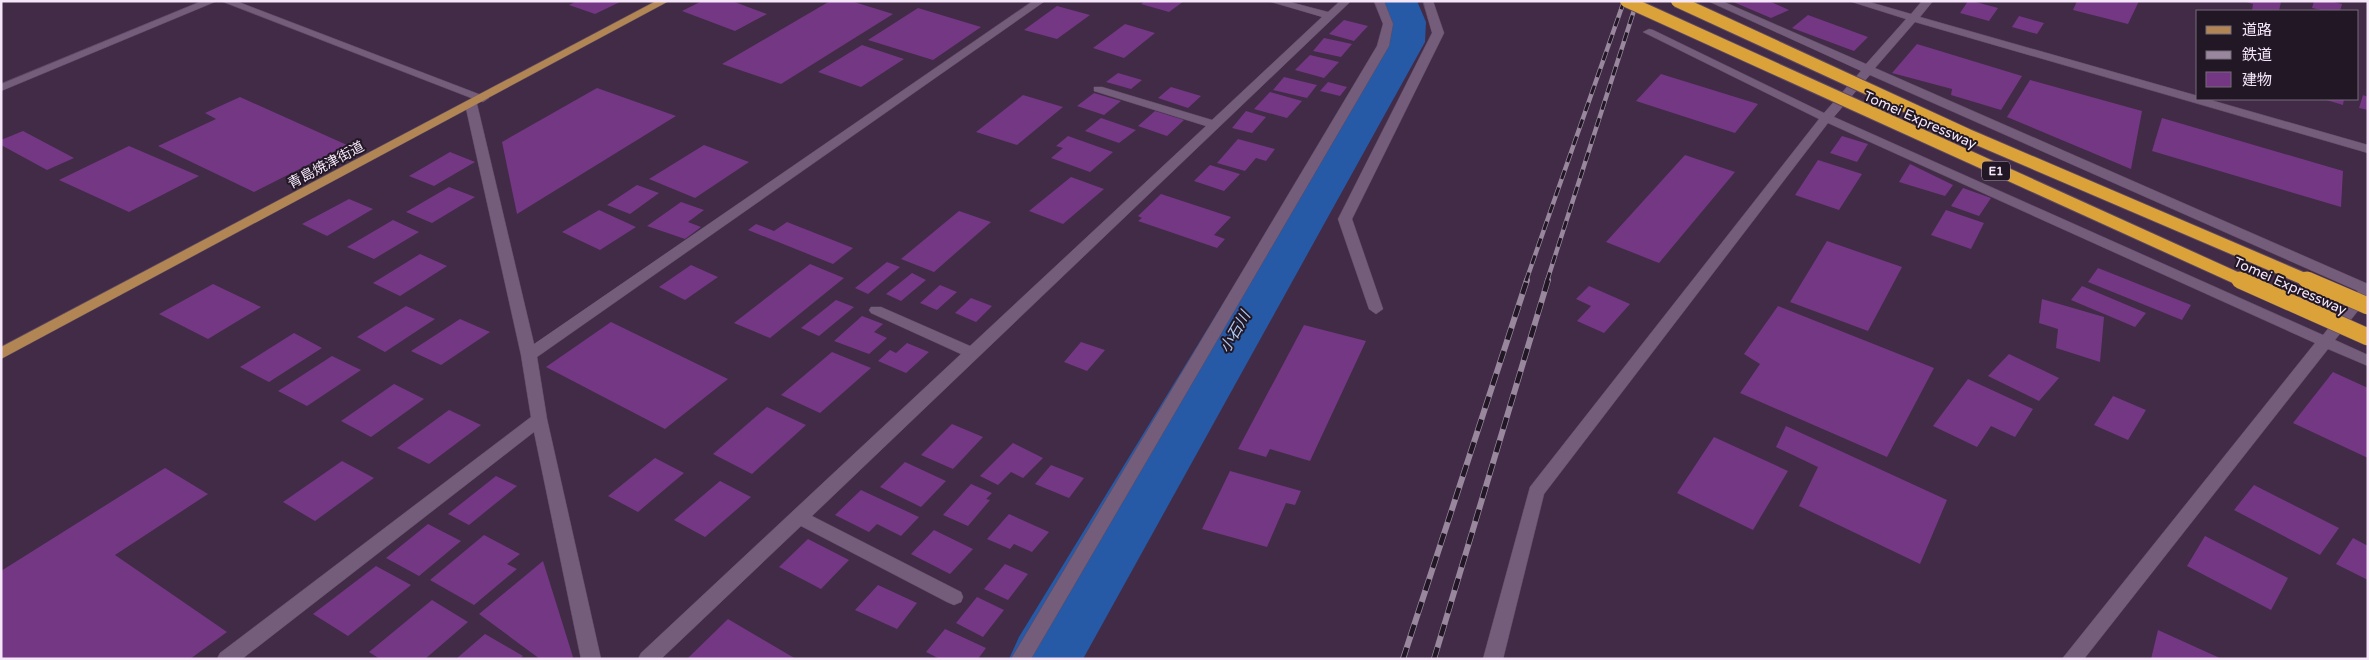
<svg xmlns="http://www.w3.org/2000/svg" width="2369" height="660" viewBox="0 0 2369 660" font-family="'Varela Round','Noto Sans JP',sans-serif">
  <rect width="100%" height="100%" fill="#412b47"/>
  <g fill="none" stroke-linecap="round" stroke-linejoin="round">
    <!-- river -->
    <polygon fill="#265aa7" fill-rule="evenodd" points="1377,1 1417,1 1426,22 1425,42 1083,659 1009,659 1019,637 1383,42 1386,22"/>
  </g>
  <!-- building -->
  <g fill="#743784">
    <polygon points="577,1 622,1 595,14 569,5"/>
    <polygon points="702,1 732,1 767,14 735,31 682,11"/>
    <polygon points="830,1 851,1 893,14 781,84 722,64"/>
    <polygon points="1145,1 1184,1 1169,12 1141,4"/>
    <polygon points="1731,1 1769,1 1789,10 1771,18"/>
    <polygon points="1968,1 1972,1 1998,8 1989,21 1960,13"/>
    <polygon points="2077,1 2139,1 2128,24 2073,10"/>
    <polygon points="2314,1 2330,1 2342,4 2340,11 2326,11 2312,8"/>
    <polygon points="2246,2 2246,1 2281,2 2279,11 2252,11 2253,4"/>
    <polygon points="1057,6 1090,15 1057,39 1024,30"/>
    <polygon points="918,8 981,27 933,60 868,40"/>
    <polygon points="1808,15 1868,37 1854,51 1792,28"/>
    <polygon points="2019,16 2044,23 2037,34 2012,27"/>
    <polygon points="1344,20 1368,26 1354,41 1329,34"/>
    <polygon points="1125,24 1155,33 1124,58 1093,48"/>
    <polygon points="1324,38 1352,44 1341,57 1313,51"/>
    <polygon points="1917,44 2022,76 2001,110 1951,95 1952,89 1892,73"/>
    <polygon points="862,45 904,59 861,87 818,72"/>
    <polygon points="1310,55 1339,62 1324,78 1295,70"/>
    <polygon points="1118,73 1142,80 1131,89 1106,82"/>
    <polygon points="1661,74 1758,104 1735,133 1636,101"/>
    <polygon points="1284,77 1317,85 1307,98 1273,90"/>
    <polygon points="2030,80 2142,111 2131,169 2007,117"/>
    <polygon points="1328,82 1347,87 1340,96 1320,91"/>
    <polygon points="1171,87 1201,96 1188,108 1158,98"/>
    <polygon points="597,88 676,116 517,214 502,142"/>
    <polygon points="1270,92 1302,101 1287,118 1254,109"/>
    <polygon points="1094,93 1121,101 1104,115 1077,106"/>
    <polygon points="1023,95 1063,107 1017,145 976,132"/>
    <polygon points="2363,95 2368,97 2368,110 2359,108"/>
    <polygon points="240,97 347,145 254,192 158,146 216,119 205,113"/>
    <polygon points="2323,99 2344,99 2343,105"/>
    <polygon points="1155,111 1184,120 1167,136 1138,126"/>
    <polygon points="1246,111 1266,117 1252,133 1232,128"/>
    <polygon points="1101,118 1136,130 1119,143 1085,131"/>
    <polygon points="2162,118 2343,171 2341,207 2152,151"/>
    <polygon points="23,131 74,158 47,170 1,145 1,140"/>
    <polygon points="1068,136 1113,152 1090,172 1051,158 1063,148 1056,146"/>
    <polygon points="1842,136 1868,144 1857,162 1830,153"/>
    <polygon points="1238,139 1275,149 1266,161 1256,158 1245,171 1217,163"/>
    <polygon points="704,145 749,162 695,198 649,179"/>
    <polygon points="129,146 199,176 129,212 59,180"/>
    <polygon points="450,152 475,162 434,186 409,176"/>
    <polygon points="1685,155 1735,172 1659,263 1606,242"/>
    <polygon points="1818,160 1862,174 1839,210 1795,195"/>
    <polygon points="1910,164 1953,185 1945,196 1899,182"/>
    <polygon points="1210,165 1240,174 1224,191 1194,181"/>
    <polygon points="1071,177 1104,189 1063,224 1029,211"/>
    <polygon points="637,185 659,193 630,214 607,205"/>
    <polygon points="449,187 475,197 432,223 406,212"/>
    <polygon points="1963,188 1991,198 1979,216 1951,206"/>
    <polygon points="1161,194 1231,217 1214,235 1225,239 1217,248 1138,221 1142,218 1138,216"/>
    <polygon points="349,199 373,209 327,236 302,224"/>
    <polygon points="681,202 704,210 688,222 701,227 685,239 647,226"/>
    <polygon points="599,210 636,227 600,250 562,232"/>
    <polygon points="1946,210 1984,223 1971,249 1931,235"/>
    <polygon points="959,211 991,222 934,272 901,259"/>
    <polygon points="393,220 419,232 374,259 347,247"/>
    <polygon points="787,222 853,248 833,264 748,230 756,224 774,231"/>
    <polygon points="1827,241 1902,267 1868,331 1790,302"/>
    <polygon points="420,254 447,266 400,296 373,283"/>
    <polygon points="887,262 900,267 868,294 855,288"/>
    <polygon points="810,264 844,278 770,338 734,323"/>
    <polygon points="691,265 718,277 685,300 659,287"/>
    <polygon points="2098,268 2191,305 2182,320 2088,282"/>
    <polygon points="912,273 926,280 901,301 886,294"/>
    <polygon points="213,284 261,307 208,339 159,314"/>
    <polygon points="940,285 957,292 937,310 920,303"/>
    <polygon points="1589,286 1630,304 1604,333 1577,321 1591,306 1576,299"/>
    <polygon points="2082,286 2146,313 2135,327 2071,300"/>
    <polygon points="971,298 992,306 976,322 955,313"/>
    <polygon points="2042,299 2104,317 2100,362 2056,348 2058,329 2039,323"/>
    <polygon points="836,300 854,307 819,336 801,328"/>
    <polygon points="406,306 435,319 385,352 357,337"/>
    <polygon points="1778,306 1934,368 1887,457 1740,393 1760,364 1744,354"/>
    <polygon points="862,316 883,324 874,332 887,338 869,354 834,341"/>
    <polygon points="460,319 490,332 441,365 411,351"/>
    <polygon points="611,322 728,379 665,429 546,367"/>
    <polygon points="1304,325 1366,341 1310,461 1270,449 1266,457 1238,449"/>
    <polygon points="294,333 322,348 269,382 240,367"/>
    <polygon points="1081,342 1105,350 1087,371 1064,362"/>
    <polygon points="907,343 929,352 906,373 878,361 890,350 896,353"/>
    <polygon points="832,352 871,368 820,413 781,395"/>
    <polygon points="2009,354 2059,378 2039,401 1988,376"/>
    <polygon points="332,356 361,370 307,406 278,391"/>
    <polygon points="2333,372 2368,388 2368,458 2293,423"/>
    <polygon points="1968,379 2033,409 2015,437 1991,426 1977,447 1933,426"/>
    <polygon points="394,384 424,399 371,437 341,421"/>
    <polygon points="2113,396 2146,410 2128,440 2094,425"/>
    <polygon points="767,407 806,425 752,474 713,454"/>
    <polygon points="449,410 481,425 429,464 397,448"/>
    <polygon points="952,424 983,437 953,469 921,455"/>
    <polygon points="1786,426 1947,500 1920,564 1799,506 1818,467 1776,447"/>
    <polygon points="1714,437 1788,471 1753,530 1677,493"/>
    <polygon points="1013,443 1043,458 1023,478 1011,472 998,485 980,476"/>
    <polygon points="655,458 684,473 638,512 608,496"/>
    <polygon points="342,461 374,478 315,521 283,502"/>
    <polygon points="905,462 946,481 921,507 880,487"/>
    <polygon points="1051,465 1084,478 1069,498 1035,484"/>
    <polygon points="165,468 208,494 115,555 227,632 190,659 1,659 1,571"/>
    <polygon points="1230,471 1301,491 1295,505 1286,503 1267,547 1202,529"/>
    <polygon points="496,476 517,486 469,525 448,514"/>
    <polygon points="720,481 751,497 705,537 674,520"/>
    <polygon points="971,484 992,493 986,499 990,500 968,526 943,515"/>
    <polygon points="2254,485 2339,528 2320,555 2234,510"/>
    <polygon points="861,490 919,517 901,536 877,524 869,532 835,515"/>
    <polygon points="1009,514 1049,532 1032,552 1014,544 1010,549 987,539"/>
    <polygon points="428,524 461,541 419,576 386,558"/>
    <polygon points="934,530 973,549 950,574 911,554"/>
    <polygon points="484,535 520,554 507,564 517,569 474,605 430,580"/>
    <polygon points="2205,536 2288,578 2271,610 2187,566"/>
    <polygon points="2353,538 2368,546 2368,580 2336,564"/>
    <polygon points="808,539 849,560 821,589 779,567"/>
    <polygon points="543,561 573,657 571,659 540,659 479,614"/>
    <polygon points="1005,564 1028,574 1008,600 984,589"/>
    <polygon points="376,566 411,585 348,636 313,614"/>
    <polygon points="878,585 917,603 897,629 855,610"/>
    <polygon points="977,597 1004,610 983,637 956,623"/>
    <polygon points="432,600 468,622 425,659 380,659 369,652"/>
    <polygon points="728,619 796,659 687,659"/>
    <polygon points="945,629 986,648 978,659 940,659 926,652"/>
    <polygon points="2158,630 2222,659 2151,659"/>
    <polygon points="485,634 523,656 520,659 456,659"/>
  </g>
  <g fill="none" stroke-linecap="round" stroke-linejoin="round">
    <defs>
      <g id="minor">
        <polygon points="202,1 217,1 1,91 1,84"/>
        <polygon points="221,1 236,1 489,98 483,102 479,101"/>
        <polygon points="1033,1 1045,1 537,357 547,419 601,659 581,659 534,432 242,659 217,659 220,653 531,417 521,355 465,104 467,101 471,100 477,104 534,344"/>
        <polygon points="1268,1 1286,1 1328,12 1340,1 1351,1 812,516 961,592 963,597 961,602 954,605 947,602 801,526 661,659 638,659 641,653 961,354 871,313 869,310 871,307 881,307 970,346 1206,126 1094,91 1094,87 1102,87 1212,120 1322,17"/>
        <polygon points="1374,1 1384,1 1393,24 1389,46 1031,659 1011,659 1377,46 1383,24"/>
        <polygon points="1423,1 1433,1 1444,33 1352,219 1383,309 1376,314 1369,309 1338,219 1432,33"/>
        <path d="M 1708,1 L 1722,1 L 1866,64 L 1906,19 L 1849,1 L 1866,1 L 1911,14 L 1922,1 L 1933,1 L 1920,17 L 2198,96 L 2198,99 L 2207,99 L 2368,145 L 2368,153 L 1915,22 L 1875,68 L 2368,284 L 2368,298 L 2335,340 L 2368,355 L 2368,366 L 2328,349 L 2084,659 L 2062,659 L 2315,343 L 1828,123 L 1544,494 L 1503,659 L 1483,659 L 1530,487 L 1819,119 L 1643,32 L 1649,29 L 1653,30 L 1824,113 L 1861,71 ZM 1870,75 L 2358,291 L 2323,335 L 1834,117 Z"/>
      </g>
      <polygon id="major" points="656,1 669,1 1,359 1,347"/>
    </defs>
    <!-- minor casing -->
    <use href="#minor" stroke="#5d4962" stroke-width="1"/>
    <!-- major casing -->
    <use href="#major" stroke="#5d4962" stroke-width="1"/>
    <!-- minor -->
    <use href="#minor" fill="#745c7b" fill-rule="evenodd"/>
    <!-- major -->
    <use href="#major" fill="#b28654" fill-rule="evenodd"/>
    <defs>
      <g id="rail-far1">
        <polyline points="1526,281 1624,1"/>
        <polyline points="1547,281 1637,1"/>
      </g>
      <g id="rail">
        <polyline points="1403,659 1527,280"/>
        <polyline points="1434,659 1548,280"/>
      </g>
    </defs>
    <!-- rail-far1 casing -->
    <use href="#rail-far1" stroke="#99879e" stroke-width="4.5"/>
    <!-- rail casing -->
    <use href="#rail" stroke="#99879e" stroke-width="6"/>
    <!-- rail-far1 -->
    <use href="#rail-far1" stroke="#221825" stroke-width="3" stroke-dasharray="9" stroke-linecap="butt"/>
    <!-- rail -->
    <use href="#rail" stroke="#221825" stroke-width="4.5" stroke-dasharray="12" stroke-linecap="butt"/>
    <defs>
      <g id="highway-bridge-far1">
        <polyline points="1626,1 2243,281"/>
        <polyline points="1677,1 1968,135 2309,281"/>
      </g>
      <g id="highway-bridge">
        <polyline points="2240,280 2368,337"/>
        <polyline points="2307,280 2368,306"/>
      </g>
    </defs>
    <!-- highway-bridge-far1 casing -->
    <use href="#highway-bridge-far1" stroke="#5d4962" stroke-width="14" stroke-linecap="butt"/>
    <!-- highway-bridge casing -->
    <use href="#highway-bridge" stroke="#5d4962" stroke-width="18" stroke-linecap="butt"/>
    <!-- highway-bridge-far1 -->
    <use href="#highway-bridge-far1" stroke="#dca23a" stroke-width="12"/>
    <!-- highway-bridge -->
    <use href="#highway-bridge" stroke="#dca23a" stroke-width="17"/>
  </g>
  <g text-anchor="middle" dominant-baseline="central" stroke-width="4" stroke-linejoin="round" paint-order="stroke">
    <!-- shield labels -->
    <rect fill="#221825" stroke="#b6a9b9" stroke-width="1" x="1982" y="161.5" width="28" height="19" rx="4"/>
    <g font-size="12" font-weight="bold" fill="#f5e7f9">
      <text x="1996" y="171">E1</text>
    </g>
    <!-- street labels -->
    <g font-size="14" fill="#f5e7f9" stroke="#221825">
      <text transform="translate(1920 120) rotate(24)">Tomei Expressway</text>
      <text transform="translate(326 165) rotate(-28)">青島焼津街道</text>
      <text transform="translate(2290 286) rotate(24)">Tomei Expressway</text>
    </g>
    <!-- water labels -->
    <g font-size="15" font-style="italic" fill="#b0cbf5" stroke="#221825">
      <text transform="translate(1235 332) rotate(-60)">小石川</text>
    </g>
  </g>
  <!-- border -->
  <rect width="2369" height="660" fill="none" stroke="#f5e7f9" stroke-width="5"/>
  <!-- legend -->
  <rect x="2196" y="10" width="162" height="90" fill="#221825" stroke="#766b7a"/>
  <rect x="2206" y="26" width="25" height="8" fill="#b28654" stroke="#766b7a"/>
  <text x="2242" y="35" font-size="15" fill="#f5e7f9">道路</text>
  <rect x="2206" y="51" width="25" height="8" fill="#99879e" stroke="#766b7a"/>
  <text x="2242" y="60" font-size="15" fill="#f5e7f9">鉄道</text>
  <rect x="2206" y="72" width="25" height="15" fill="#743784" stroke="#766b7a"/>
  <text x="2242" y="85" font-size="15" fill="#f5e7f9">建物</text>
</svg>
